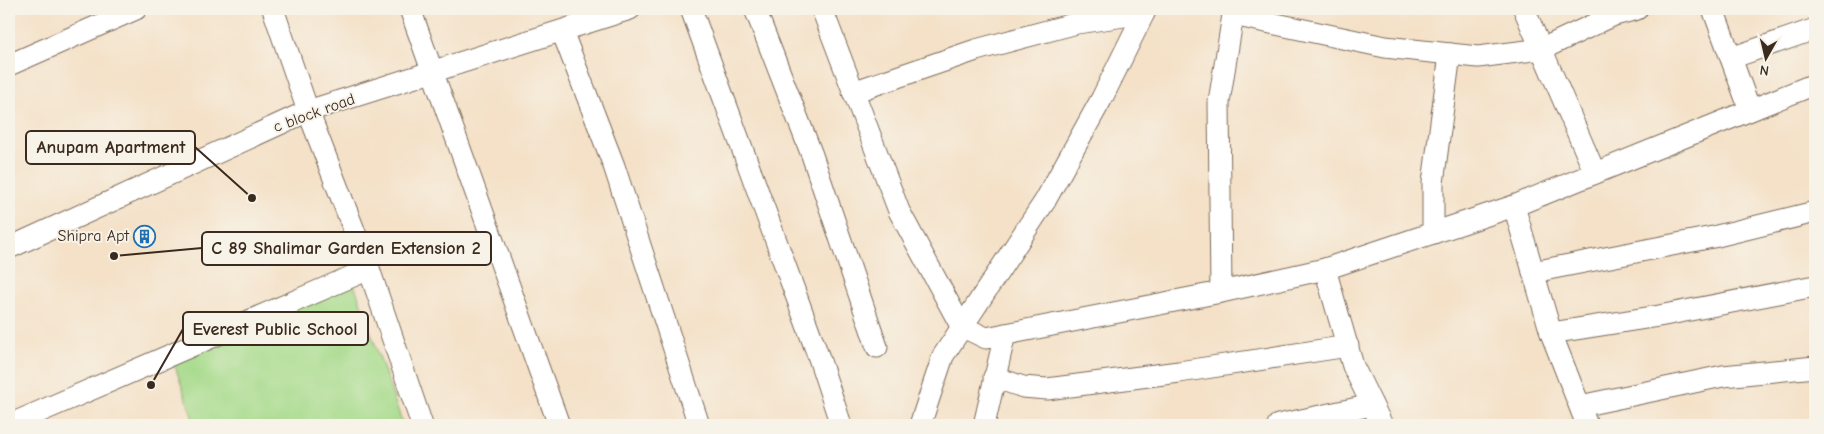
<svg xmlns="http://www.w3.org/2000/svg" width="1824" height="434" viewBox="0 0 1824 434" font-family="'Comic Neue',sans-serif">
  <rect width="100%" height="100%" fill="#f7f3e8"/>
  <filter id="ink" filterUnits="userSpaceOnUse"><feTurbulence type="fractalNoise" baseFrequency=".02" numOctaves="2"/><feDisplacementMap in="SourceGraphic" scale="10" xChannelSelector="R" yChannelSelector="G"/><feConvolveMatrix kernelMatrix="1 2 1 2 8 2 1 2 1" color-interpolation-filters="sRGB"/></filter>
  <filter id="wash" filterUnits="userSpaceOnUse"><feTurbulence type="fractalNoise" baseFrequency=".0096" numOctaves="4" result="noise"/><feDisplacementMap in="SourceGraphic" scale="20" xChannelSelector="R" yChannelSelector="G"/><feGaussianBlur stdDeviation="1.12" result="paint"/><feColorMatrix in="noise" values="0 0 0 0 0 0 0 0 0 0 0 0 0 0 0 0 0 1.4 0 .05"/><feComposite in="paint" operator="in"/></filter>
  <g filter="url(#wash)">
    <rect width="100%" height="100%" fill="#f4e1c8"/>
    <!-- green -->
    <polygon fill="#a5da8a" stroke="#708254" points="352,278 403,425 195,425 172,357 255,306"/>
  </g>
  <g filter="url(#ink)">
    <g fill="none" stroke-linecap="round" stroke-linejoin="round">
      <defs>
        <g id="minor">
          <polyline points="273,9 308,111 369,269 422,425"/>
          <polyline points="410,9 559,425"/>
          <polyline points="691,9 819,358 841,425"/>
          <polyline points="755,9 812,155 877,347"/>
          <polyline points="822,9 899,211 961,326 986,338 1221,292 1325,269 1514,206 1815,84"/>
          <polyline points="1524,9 1595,173"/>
          <polyline points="1713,9 1750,110"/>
          <polyline points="1233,15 1385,47 1478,57 1542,49 1614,15 1637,9"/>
          <polyline points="562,31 614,166 699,425"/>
          <polyline points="1731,58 1815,29"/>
          <polyline points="9,65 136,9"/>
          <polyline points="853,92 976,50 1077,23 1144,13"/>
          <polyline points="1514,206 1551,333 1587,425"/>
          <polyline points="1433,233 1433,183 1450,54"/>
          <polyline points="9,248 308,111 630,9"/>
          <polyline points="1325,269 1353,366 1382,425"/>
          <polyline points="1533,272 1713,237 1815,212"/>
          <polyline points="1221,292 1219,102 1233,15 1236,9"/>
          <polyline points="1551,333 1659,316 1815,286"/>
          <polyline points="994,377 1023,387 1047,389 1179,372 1348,346"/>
          <polyline points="1580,406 1723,376 1815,367"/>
          <polyline points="9,425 369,269"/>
          <polyline points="920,425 943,356 1045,201 1102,98 1146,9"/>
          <polyline points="984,425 1005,334"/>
          <polyline points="1278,425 1372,405"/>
        </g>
      </defs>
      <!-- minor casing -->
      <use href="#minor" stroke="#7c6a5a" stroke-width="23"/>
      <!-- minor -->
      <use href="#minor" stroke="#fff" stroke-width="21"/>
    </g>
  </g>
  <!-- icons -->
  <defs>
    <symbol id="building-ring" viewBox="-11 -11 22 22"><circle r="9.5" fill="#f7f3e8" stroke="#1f6fb2" stroke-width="1.5"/><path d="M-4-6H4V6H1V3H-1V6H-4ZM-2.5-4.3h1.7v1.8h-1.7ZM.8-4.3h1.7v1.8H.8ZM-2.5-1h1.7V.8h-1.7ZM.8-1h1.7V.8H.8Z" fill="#1f6fb2"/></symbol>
  </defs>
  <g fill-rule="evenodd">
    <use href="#building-ring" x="132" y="224" width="25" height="25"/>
  </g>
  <g text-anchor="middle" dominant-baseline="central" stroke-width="4" stroke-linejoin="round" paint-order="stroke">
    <!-- street labels -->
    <g font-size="16" fill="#3b2a1e" stroke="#f7f3e8">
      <text transform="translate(314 113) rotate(-20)">c block road</text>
    </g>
    <!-- poi labels -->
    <g font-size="16" fill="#3b2a1e" stroke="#f7f3e8" text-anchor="end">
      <text x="129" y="236">Shipra Apt</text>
    </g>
  </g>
  <!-- callouts -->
  <path fill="none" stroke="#3b2a1e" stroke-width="2" d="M252 198L195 147M114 256L202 248M151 385L183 329"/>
  <g fill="#3b2a1e" stroke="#f7f3e8" stroke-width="2">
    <circle cx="252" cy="198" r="5"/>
    <circle cx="114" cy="256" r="5"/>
    <circle cx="151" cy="385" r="5"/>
  </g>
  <g fill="#f7f3e8" stroke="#3b2a1e" stroke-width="2">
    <rect x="26" y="131" width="169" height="33" rx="5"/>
    <rect x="202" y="232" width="289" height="33" rx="5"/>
    <rect x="183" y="312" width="185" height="33" rx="5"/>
  </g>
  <g font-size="18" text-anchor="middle" font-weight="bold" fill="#3b2a1e">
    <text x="111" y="153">Anupam Apartment</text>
    <text x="346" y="254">C 89 Shalimar Garden Extension 2</text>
    <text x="275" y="335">Everest Public School</text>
  </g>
  <!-- margin -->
  <rect width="1824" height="434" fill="none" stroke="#f7f3e8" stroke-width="30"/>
  <!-- north arrow -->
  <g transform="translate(1766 58) rotate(188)" stroke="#f7f3e8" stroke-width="4" paint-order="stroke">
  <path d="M0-4L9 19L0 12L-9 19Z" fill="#3b2a1e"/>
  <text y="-8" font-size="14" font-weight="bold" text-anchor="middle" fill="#3b2a1e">N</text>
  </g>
</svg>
